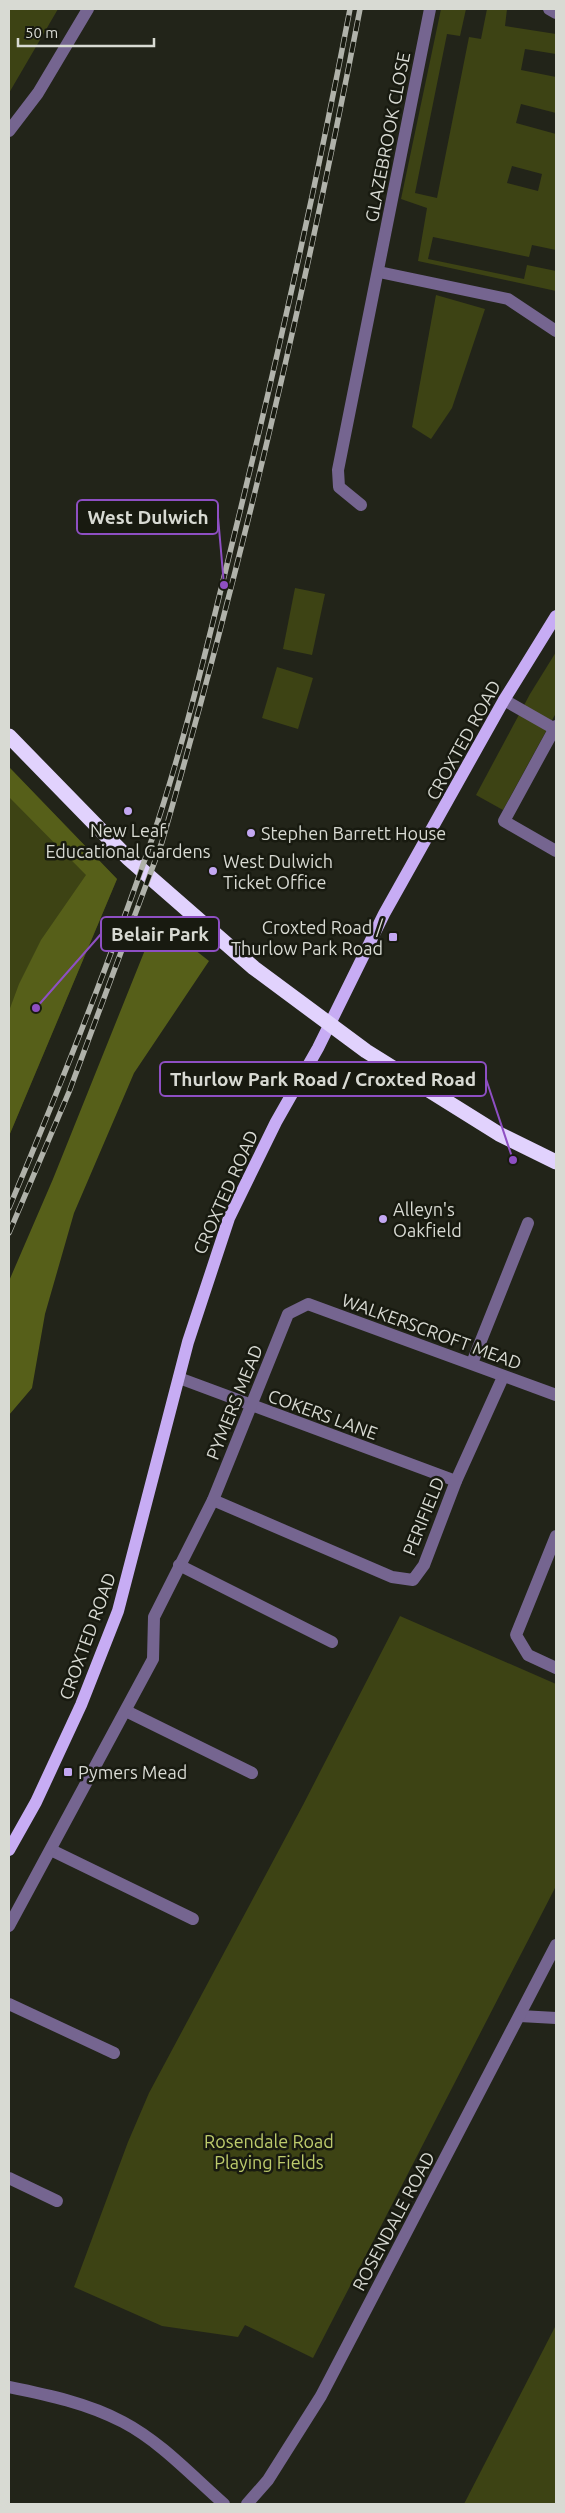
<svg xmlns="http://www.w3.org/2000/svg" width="565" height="2513" viewBox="0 0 565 2513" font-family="Ubuntu,sans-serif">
  <rect width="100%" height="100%" fill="#222419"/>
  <!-- green -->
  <g fill="#3d4314" fill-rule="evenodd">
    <polygon points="9,9 58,9 9,93"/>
    <path d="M 441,9 L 466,9 L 460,36 L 447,34 L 415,193 L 437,198 L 469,37 L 481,39 L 487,9 L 507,9 L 505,26 L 556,34 L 556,54 L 525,49 L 521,70 L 556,77 L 556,113 L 521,104 L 516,123 L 556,134 L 556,250 L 532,245 L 529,257 L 433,237 L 428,259 L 524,279 L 527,265 L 556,271 L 556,291 L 418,261 L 427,208 L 401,199 ZM 512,166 L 542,174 L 538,191 L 507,183 Z"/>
    <polygon points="436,295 485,309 452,408 431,439 412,427"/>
    <polygon points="295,588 325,594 312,655 283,649"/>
    <polygon points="556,652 556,713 503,810 476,795 530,694"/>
    <polygon points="277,667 313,678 298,729 262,718"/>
    <polygon points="9,767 117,879 9,1136"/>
    <polygon points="400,1616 556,1684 556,1886 313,2358 245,2325 238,2337 162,2326 74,2287 128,2142 149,2093 303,1805"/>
    <polygon points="556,2325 556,2504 464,2504"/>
  </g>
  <!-- forest -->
  <g fill="#565f19">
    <polygon points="9,767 117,879 9,1136 9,1011 19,984 41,940 86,875 9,797"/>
    <polygon points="157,920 209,961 134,1073 74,1213 45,1314 32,1388 9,1415 9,1281 53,1179"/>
  </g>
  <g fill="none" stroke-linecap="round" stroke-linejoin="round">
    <!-- minor -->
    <g stroke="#756590" stroke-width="12">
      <polyline points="549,9 556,13"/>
      <polyline points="9,131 38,93 88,9"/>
      <polyline points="379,272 508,299 556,331"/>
      <polyline points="361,505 339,487 338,470 430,9"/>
      <polyline points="504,700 555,729"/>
      <polyline points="556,726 504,821 556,851"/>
      <polyline points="472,1363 528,1223"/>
      <polyline points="179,1378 456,1481"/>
      <polyline points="213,1500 392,1577 413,1580 424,1565 456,1481 503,1377"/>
      <polyline points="556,1536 516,1635 528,1655 556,1668"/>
      <polyline points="179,1565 332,1642"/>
      <polyline points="126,1711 252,1773"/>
      <polyline points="51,1850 193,1919"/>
      <polyline points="9,1926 153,1659 154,1617 213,1500 288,1314 308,1304 556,1395"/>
      <polyline points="9,2004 114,2053"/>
      <polyline points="520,2016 556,2018"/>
      <polyline points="9,2178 57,2201"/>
      <path d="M 9,2387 C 48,2395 87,2403 123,2422 C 161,2442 192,2476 224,2504"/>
      <polyline points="247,2504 268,2480 321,2396 556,1945"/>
    </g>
    <!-- major -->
    <polyline stroke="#c7acf4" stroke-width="12" points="9,1850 36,1802 81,1705 118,1611 188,1342 229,1218 276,1122 318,1048 384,914 504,700 556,616"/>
    <!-- highway -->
    <polyline stroke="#e1d2fd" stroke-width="15" points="9,736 128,858 254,968 366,1051 499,1134 556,1162"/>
    <defs>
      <g id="rail">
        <path d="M 9,1208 C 60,1087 109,964 152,839 C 185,741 209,638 234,536 C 277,361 316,186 350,9"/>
        <path d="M 9,1233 L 69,1092 L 162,842 C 241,568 306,289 360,9"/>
      </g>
    </defs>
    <!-- rail casing -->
    <use href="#rail" stroke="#b0b2aa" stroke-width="5.5"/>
    <!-- rail -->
    <use href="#rail" stroke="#181a10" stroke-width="4" stroke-dasharray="11" stroke-linecap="butt"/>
  </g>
  <!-- markers -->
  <g fill="#c3a7f2" stroke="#181a10" stroke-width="2">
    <circle cx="128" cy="811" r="5"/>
    <circle cx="251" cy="833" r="5"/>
    <circle cx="213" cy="871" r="5"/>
    <rect x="388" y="932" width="10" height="10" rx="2.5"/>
    <circle cx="383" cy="1219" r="5"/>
    <rect x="63" y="1767" width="10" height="10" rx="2.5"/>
  </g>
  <g text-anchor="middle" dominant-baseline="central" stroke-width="5" stroke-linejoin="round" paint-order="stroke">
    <!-- street labels -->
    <g font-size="18" fill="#d8dad3" stroke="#181a10">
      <text transform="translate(387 137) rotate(-79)">GLAZEBROOK CLOSE</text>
      <text transform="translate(463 740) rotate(-61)">CROXTED ROAD</text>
      <text transform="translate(225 1192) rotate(-66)">CROXTED ROAD</text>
      <text transform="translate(432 1331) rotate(20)">WALKERSCROFT MEAD</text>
      <text transform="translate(234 1402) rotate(-68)">PYMERS MEAD</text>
      <text transform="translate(323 1414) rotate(20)">COKERS LANE</text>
      <text transform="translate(423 1516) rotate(-68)">PERIFIELD</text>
      <text transform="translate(87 1636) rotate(-70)">CROXTED ROAD</text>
      <text transform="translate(393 2221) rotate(-62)">ROSENDALE ROAD</text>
    </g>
    <!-- poi labels -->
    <g font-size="18" fill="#d8dad3" stroke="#181a10" text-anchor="start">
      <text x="128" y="830" text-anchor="middle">New Leaf<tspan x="128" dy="21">Educational Gardens</tspan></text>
      <text x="261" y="833">Stephen Barrett House</text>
      <text x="223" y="861">West Dulwich<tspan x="223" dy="21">Ticket Office</tspan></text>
      <text x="383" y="927" text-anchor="end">Croxted Road /<tspan x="383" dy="21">Thurlow Park Road</tspan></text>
      <text x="393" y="1209">Alleyn's<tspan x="393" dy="21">Oakfield</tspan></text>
      <text x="78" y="1772">Pymers Mead</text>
    </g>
    <!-- park labels -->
    <g font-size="18" fill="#bdcb6c" stroke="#181a10">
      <text x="269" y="2141">Rosendale Road<tspan x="269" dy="21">Playing Fields</tspan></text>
    </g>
  </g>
  <!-- callouts -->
  <path fill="none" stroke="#8e4fc3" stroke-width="2" d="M224 585L218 517M36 1008L101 934M513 1160L486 1079"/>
  <g fill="#8e4fc3" stroke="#181a10" stroke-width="2">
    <circle cx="224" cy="585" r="5"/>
    <circle cx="36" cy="1008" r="5"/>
    <circle cx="513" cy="1160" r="5"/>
  </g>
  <g fill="#181a10" stroke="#8e4fc3" stroke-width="2">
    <rect x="77" y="500" width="141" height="34" rx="5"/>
    <rect x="101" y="917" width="118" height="34" rx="5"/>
    <rect x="160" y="1062" width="326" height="34" rx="5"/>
  </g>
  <g font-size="19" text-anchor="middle" font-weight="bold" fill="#d8dad3">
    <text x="148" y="524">West Dulwich</text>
    <text x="160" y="941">Belair Park</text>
    <text x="323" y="1086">Thurlow Park Road / Croxted Road</text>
  </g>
  <!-- border -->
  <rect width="565" height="2513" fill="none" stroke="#d8dad3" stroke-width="20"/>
  <!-- scale -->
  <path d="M18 38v8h136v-8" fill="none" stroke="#d8dad3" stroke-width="2.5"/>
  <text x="25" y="38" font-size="15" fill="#d8dad3" stroke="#181a10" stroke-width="4" paint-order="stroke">50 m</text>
</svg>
